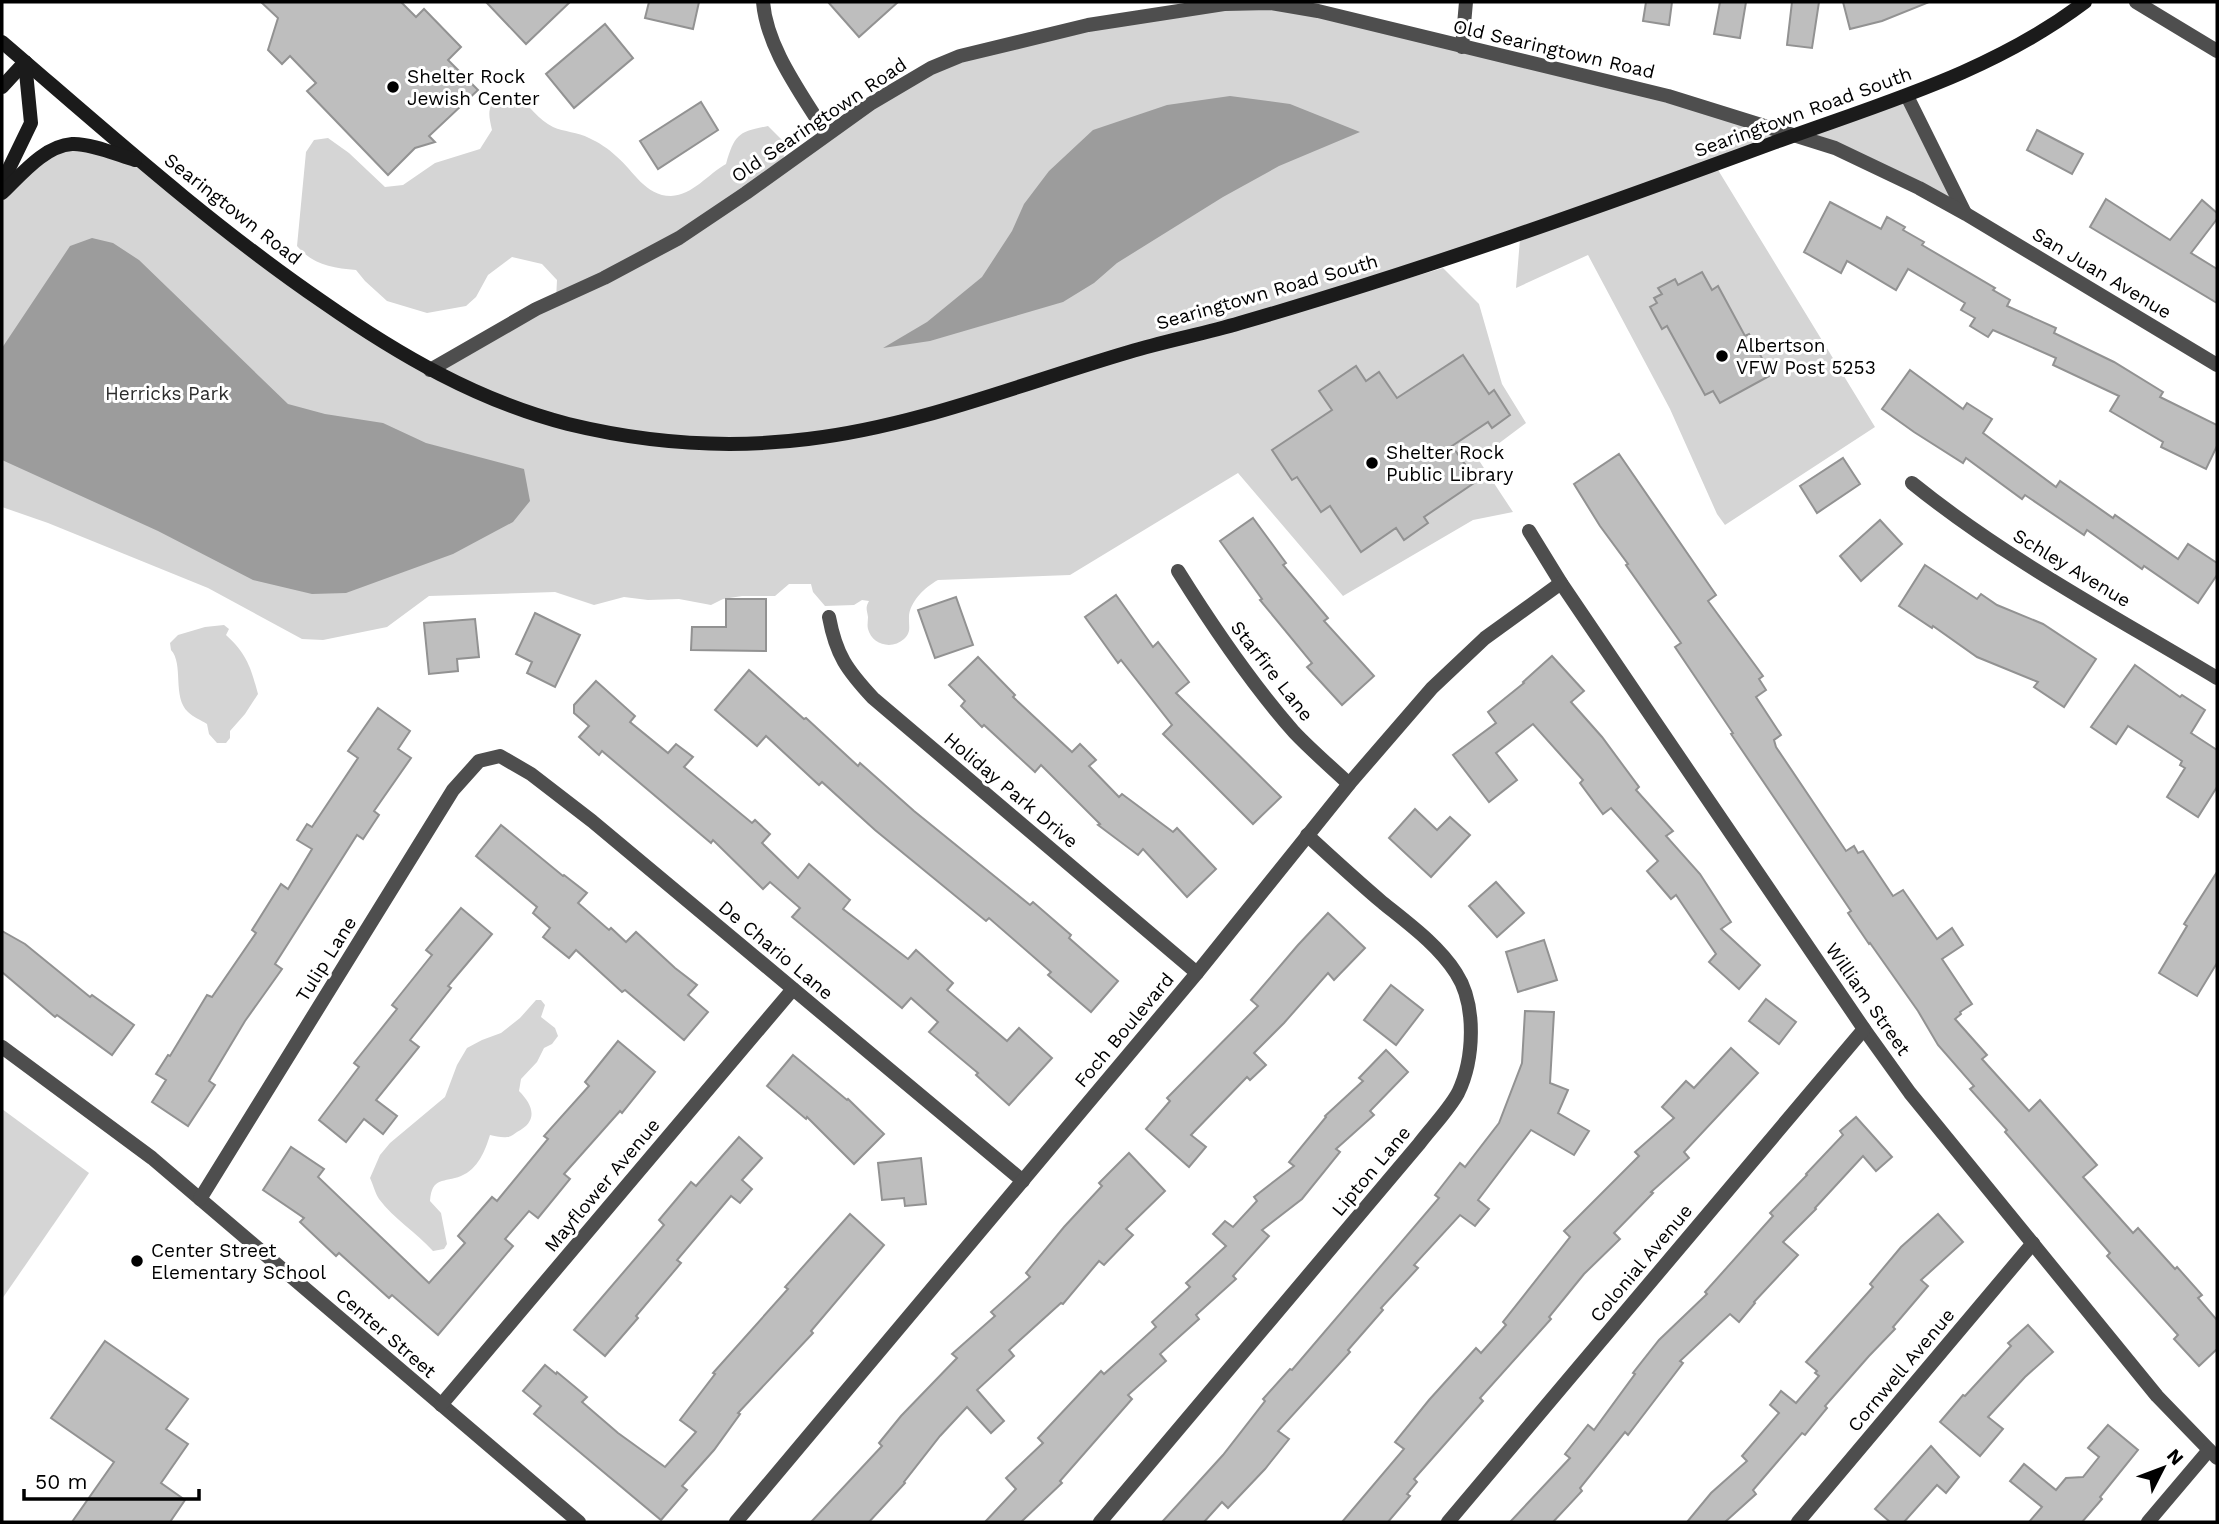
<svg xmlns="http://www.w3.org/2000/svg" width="2219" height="1524" viewBox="0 0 2219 1524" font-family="'Work Sans',sans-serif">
  <rect width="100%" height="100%" fill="#fff"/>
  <!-- green -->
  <g fill="#d5d5d5">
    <path d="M 1224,4 L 1318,11 L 1794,135 L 1715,165 L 1875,427 L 1725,525 L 1717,514 L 1670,409 L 1588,255 L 1516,288 L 1520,239 L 1238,329 L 1443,268 L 1479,304 L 1502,384 L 1526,423 L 1478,459 L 1513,512 L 1473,520 L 1343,596 L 1238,473 L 1070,575 L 938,580 C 925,587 908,603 909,619 C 909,628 911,632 904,639 C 892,650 872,645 868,629 C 867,625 868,621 868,617 C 867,610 865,608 869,601 L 862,600 L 854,605 L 825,606 L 813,592 L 811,584 L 789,584 L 775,596 L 742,596 L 723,599 L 711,605 L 679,599 L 648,600 L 624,597 L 594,605 L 555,592 L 429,596 L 387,627 L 323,640 L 302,639 L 208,588 L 48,523 L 2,507 L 2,193 L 46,153 L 71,144 L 141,162 L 287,277 L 430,370 L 556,300 L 557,280 L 542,264 L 512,257 L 488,275 L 476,297 L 466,306 L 427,313 L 387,301 L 365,281 L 356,270 C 332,268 313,265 297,246 L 306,152 L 314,140 L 328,138 L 349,153 L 385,187 L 403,185 L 435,163 L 480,149 L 492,130 C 488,113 487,107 500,94 L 517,94 C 528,105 539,120 553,127 C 564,132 578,132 589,138 C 598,142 609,149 616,156 C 634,171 645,196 671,196 C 693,195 708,174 726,164 C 735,134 738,132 768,126 L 786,144 L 782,166 L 960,56 Z"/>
    <polygon points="1905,100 1961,210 1802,134"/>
    <path d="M 224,625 L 229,629 L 226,635 C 247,654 251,668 258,694 L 245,714 L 230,731 L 230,738 L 226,743 L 217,743 L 209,734 L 207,724 C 201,720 193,717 188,712 C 172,697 184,664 171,650 L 170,643 L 178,635 L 205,627 Z"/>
    <path d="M 536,1000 L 541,1000 L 545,1005 L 541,1017 L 555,1028 L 558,1036 L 552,1044 L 544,1048 L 537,1062 L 521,1079 L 519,1091 C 533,1105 539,1121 517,1132 C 514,1134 511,1137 507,1137 C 503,1138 495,1136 490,1135 C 485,1151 478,1169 461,1176 C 444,1183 432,1176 430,1201 L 441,1213 L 447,1244 L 444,1249 L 433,1251 C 416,1232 394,1219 379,1199 C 375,1193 373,1184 370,1178 L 380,1155 L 390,1143 L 445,1097 L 457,1065 L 467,1048 L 482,1040 L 501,1033 L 520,1018 Z"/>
    <polygon points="2,1109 89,1173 2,1299"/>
  </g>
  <!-- water -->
  <g fill="#9c9c9c">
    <polygon points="1230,96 1290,104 1360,132 1279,166 1223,197 1117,263 1094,283 1063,302 930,341 883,348 927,322 982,277 1012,231 1024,204 1049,171 1093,130 1167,105"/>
    <polygon points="92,238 113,243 139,260 288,404 325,414 383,423 426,443 524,469 530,501 513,522 453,554 346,593 312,594 253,580 158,531 2,460 2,348 70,246"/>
  </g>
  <!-- building -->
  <g fill="#bebebe" stroke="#929292" stroke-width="2">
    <polygon points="261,2 401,2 416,17 424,9 461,47 448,60 478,90 429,136 435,142 415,148 388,175 307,91 316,83 290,56 282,64 268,50 278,18"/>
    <polygon points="486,2 570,2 526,44"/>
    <polygon points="649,2 699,2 693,29 645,18"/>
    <polygon points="828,2 898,2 859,37"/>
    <polygon points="1646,2 1672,2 1669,25 1643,21"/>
    <polygon points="1720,2 1746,2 1740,38 1714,34"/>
    <polygon points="1792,2 1819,2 1812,48 1787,45"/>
    <polygon points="1843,2 1926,2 1927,3 1882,21 1850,29"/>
    <polygon points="605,24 633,58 574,108 546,74"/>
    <polygon points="701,102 718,130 658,169 640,141"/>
    <polygon points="2037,130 2083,154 2072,174 2027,150"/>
    <polygon points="2106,199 2170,240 2202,200 2217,213 2217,219 2191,253 2217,269 2217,303 2090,227"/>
    <polygon points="1830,202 1881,229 1887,217 1905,227 1903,230 1924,242 1922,245 1995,288 1993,290 2010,300 2007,306 2056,328 2054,333 2114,362 2163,392 2160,397 2217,425 2217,446 2206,469 2161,447 2163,442 2110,411 2119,396 2053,365 2056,358 1993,330 1988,337 1970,326 1975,318 1961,310 1965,303 1908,269 1896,290 1847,261 1841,273 1804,252"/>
    <polygon points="1702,272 1712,290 1718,286 1745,336 1749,334 1771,375 1720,403 1713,391 1705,395 1667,326 1662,329 1650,307 1657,303 1654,298 1662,294 1658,288 1675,279 1678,285"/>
    <polygon points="1463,355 1489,394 1494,390 1510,415 1492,428 1488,422 1452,446 1477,481 1424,517 1428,523 1404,540 1396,528 1361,552 1330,506 1321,512 1297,477 1292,480 1272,450 1332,410 1319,391 1356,366 1366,381 1379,372 1397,398"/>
    <polygon points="1910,370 1963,409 1967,403 1992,419 1983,433 2056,487 2060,481 2113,518 2115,515 2178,559 2188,544 2217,563 2217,575 2198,603 2144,566 2142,569 2087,530 2084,535 2025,495 2022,499 1966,458 1963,463 1914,432 1882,409"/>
    <polygon points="1619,454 1716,595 1708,601 1763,676 1759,679 1766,690 1756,697 1781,735 1774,740 1776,747 1846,851 1854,846 1858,853 1863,851 1893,896 1903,890 1937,939 1952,928 1963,945 1942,959 1972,1004 1960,1012 1961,1014 1955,1019 1987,1055 1982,1059 2029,1111 2040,1100 2097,1165 2083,1177 2133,1233 2138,1228 2175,1269 2177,1267 2202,1295 2198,1298 2217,1320 2217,1349 2199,1366 2174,1339 2178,1335 2107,1256 2110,1253 2005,1132 2007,1130 1970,1089 1974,1086 1938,1045 1918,1011 1870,943 1869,944 1848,913 1851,911 1731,734 1733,733 1675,647 1681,643 1626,565 1628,564 1600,526 1574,484"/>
    <polygon points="1843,458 1860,484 1817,513 1800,486"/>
    <polygon points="1253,518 1286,563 1283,565 1328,618 1324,621 1374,676 1342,705 1307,667 1312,663 1260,600 1262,599 1220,541"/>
    <polygon points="1880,520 1902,544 1861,581 1840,556"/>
    <polygon points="1925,565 1977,599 1981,594 1997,605 2043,624 2096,659 2064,707 2034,687 2038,682 1977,657 1933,626 1932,628 1899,606"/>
    <polygon points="1116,595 1153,647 1158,642 1189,682 1176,693 1281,797 1253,824 1163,734 1172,725 1121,660 1118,663 1085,617"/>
    <polygon points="956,597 973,645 935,658 918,610"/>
    <polygon points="726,599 766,599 766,651 691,650 692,627 726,627"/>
    <polygon points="535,613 580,635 555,687 527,673 532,662 516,654"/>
    <polygon points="475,619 479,657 457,659 458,671 429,674 424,623"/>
    <polygon points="1552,656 1584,691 1571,702 1602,737 1639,787 1636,790 1673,831 1666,836 1700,874 1731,922 1721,929 1760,965 1739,989 1709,962 1716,954 1676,895 1671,899 1647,871 1658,861 1611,808 1603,814 1580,783 1583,780 1533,724 1496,753 1517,780 1489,802 1453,755 1496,723 1488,712 1524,683 1523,682"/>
    <polygon points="978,657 1015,695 1013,697 1072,752 1080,744 1096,760 1089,766 1119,797 1122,794 1173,832 1177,828 1216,869 1187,897 1143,849 1138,855 1098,825 1100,824 1041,765 1035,772 984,725 982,727 961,706 965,701 949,685"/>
    <polygon points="2135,665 2180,697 2182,695 2205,710 2191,733 2217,750 2217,787 2198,817 2167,797 2185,768 2180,765 2182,761 2128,726 2116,744 2091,727"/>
    <polygon points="749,670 804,719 806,718 858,766 860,763 914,811 1030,905 1033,902 1071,935 1069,938 1118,981 1091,1012 1048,975 1051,972 989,918 986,921 875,830 822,782 819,785 766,736 757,746 715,710"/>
    <polygon points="596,681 635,716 630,722 668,753 676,744 693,757 684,767 752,823 755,820 770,834 762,843 798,878 809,864 850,900 843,909 908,959 916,950 953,983 947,990 1007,1041 1019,1028 1052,1058 1009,1105 976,1075 978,1073 929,1032 938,1022 911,998 902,1008 792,917 800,908 770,882 763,889 713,840 711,843 602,751 599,755 579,737 589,726 574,713 574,705"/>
    <polygon points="378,708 410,731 398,749 411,758 374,811 379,815 363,839 357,835 275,964 282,969 245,1021 209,1081 215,1085 188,1126 152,1102 166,1080 156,1074 168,1055 170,1056 207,995 212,997 256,933 252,930 281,884 288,889 312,849 297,840 307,824 312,827 358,758 348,751"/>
    <polygon points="1415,809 1437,830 1450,817 1470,835 1431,877 1389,838"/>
    <polygon points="501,825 563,876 564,875 587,893 578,903 609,930 611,928 626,942 636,932 675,968 697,985 688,995 708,1012 684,1040 625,990 622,992 576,950 569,958 543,937 550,928 533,913 537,907 476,856"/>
    <polygon points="2217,872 2217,963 2197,996 2159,973 2187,926 2184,924"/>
    <polygon points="1496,882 1524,913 1497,937 1469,906"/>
    <polygon points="461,908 492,934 448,986 451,988 410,1040 419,1047 376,1100 397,1116 383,1134 364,1119 346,1142 319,1120 359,1067 354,1063 397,1009 392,1005 432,955 426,950"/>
    <polygon points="1328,913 1365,948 1334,980 1328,973 1284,1023 1254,1053 1266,1065 1250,1080 1247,1077 1191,1135 1206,1147 1189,1167 1146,1129 1170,1101 1167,1098 1258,1006 1251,1000 1298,945"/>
    <polygon points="2,931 25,944 90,997 92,995 134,1025 112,1055 57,1015 55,1017 2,972"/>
    <polygon points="1544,940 1557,980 1518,992 1506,952"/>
    <polygon points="1391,985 1423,1010 1396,1045 1364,1020"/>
    <polygon points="1766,999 1796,1022 1779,1044 1749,1021"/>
    <polygon points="1525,1011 1554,1012 1550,1083 1568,1090 1558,1113 1589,1131 1574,1155 1531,1130 1478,1200 1489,1209 1475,1226 1460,1215 1414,1265 1418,1268 1381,1308 1383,1310 1348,1350 1350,1352 1278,1431 1289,1439 1265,1469 1228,1508 1222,1502 1204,1522 1162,1522 1223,1455 1265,1401 1263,1399 1290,1369 1292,1370 1439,1198 1435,1195 1460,1163 1465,1167 1499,1123 1522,1063"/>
    <polygon points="618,1041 655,1072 622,1113 620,1111 564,1174 570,1179 538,1218 529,1211 505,1239 513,1246 438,1335 392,1295 389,1298 339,1253 336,1256 300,1222 304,1218 263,1190 291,1147 324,1169 318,1177 429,1283 465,1243 458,1236 492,1197 497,1201 548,1139 544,1136 589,1086 585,1082"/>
    <polygon points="1731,1048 1758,1073 1684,1152 1689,1158 1651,1192 1653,1193 1614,1233 1620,1239 1584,1274 1549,1317 1551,1319 1480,1398 1483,1401 1414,1479 1417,1482 1407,1494 1410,1496 1388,1522 1342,1522 1404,1449 1395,1442 1429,1400 1476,1348 1481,1353 1506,1325 1503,1322 1570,1237 1564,1231 1639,1156 1635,1152 1674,1118 1662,1107 1686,1081 1694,1088"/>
    <polygon points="1386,1050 1408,1072 1370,1111 1374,1115 1336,1149 1340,1152 1302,1199 1262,1230 1269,1236 1233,1276 1236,1279 1196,1315 1199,1319 1160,1354 1166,1361 1128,1395 1132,1399 1060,1481 1062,1483 1021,1522 985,1522 1016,1489 1006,1478 1043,1443 1038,1438 1101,1371 1104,1374 1156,1327 1152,1322 1190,1287 1186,1283 1226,1246 1213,1234 1225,1221 1233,1227 1257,1201 1254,1197 1294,1166 1289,1162 1326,1117 1325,1116 1363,1081 1359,1078"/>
    <polygon points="793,1055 847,1100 848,1099 884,1134 854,1164 807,1117 806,1119 767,1086"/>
    <polygon points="1856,1117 1892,1157 1876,1171 1863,1156 1815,1208 1816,1209 1783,1242 1798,1255 1754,1302 1755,1303 1739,1322 1730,1314 1680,1361 1683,1363 1628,1435 1625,1432 1580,1488 1582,1491 1553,1522 1510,1522 1570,1458 1565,1454 1588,1425 1594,1430 1635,1374 1633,1373 1659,1340 1707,1294 1705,1292 1773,1216 1770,1213 1807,1175 1806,1174 1843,1135 1840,1131"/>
    <polygon points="739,1137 762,1158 742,1180 752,1189 740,1203 731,1196 677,1260 681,1263 636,1316 638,1318 605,1356 574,1330 664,1225 659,1220 691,1182 696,1186"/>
    <polygon points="1129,1153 1165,1191 1126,1229 1133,1235 1104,1265 1099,1261 1063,1304 1061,1303 1009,1350 1014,1356 977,1390 1004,1421 991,1433 967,1407 940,1436 904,1482 905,1483 869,1522 811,1522 882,1446 879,1443 901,1416 957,1358 952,1354 995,1316 991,1312 1030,1277 1026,1273 1064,1227 1102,1186 1099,1183"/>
    <polygon points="921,1158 926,1204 905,1206 904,1198 882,1200 878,1163"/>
    <polygon points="850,1214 884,1245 811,1331 813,1333 738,1413 740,1414 714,1450 682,1486 687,1490 661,1520 534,1414 541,1406 523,1391 545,1365 556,1374 557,1372 587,1397 582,1402 618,1433 665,1467 696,1432 680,1420 715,1374 713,1373 788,1289 785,1287"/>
    <polygon points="1938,1214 1963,1242 1921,1280 1928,1286 1893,1327 1895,1329 1869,1356 1825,1406 1827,1408 1805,1435 1802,1433 1753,1490 1756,1494 1725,1522 1687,1522 1711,1493 1747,1461 1742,1456 1779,1413 1770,1405 1781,1391 1796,1403 1819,1376 1815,1373 1817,1371 1806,1362 1873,1287 1870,1284 1901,1247"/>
    <polygon points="2028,1325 2053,1352 2025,1377 1988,1417 2003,1429 1980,1456 1940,1422 1963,1395 1965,1396 2011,1346 2008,1343"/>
    <polygon points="105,1341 188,1399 166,1429 188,1444 161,1483 185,1500 170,1522 72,1522 114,1462 51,1418"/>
    <polygon points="2108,1425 2138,1450 2100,1497 2102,1499 2082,1522 2029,1522 2042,1507 2010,1481 2024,1464 2056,1490 2066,1478 2083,1477 2099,1457 2088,1448"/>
    <polygon points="1931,1446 1959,1477 1946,1493 1937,1485 1904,1522 1890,1522 1875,1509"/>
  </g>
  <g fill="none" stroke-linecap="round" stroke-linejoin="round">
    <!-- minor -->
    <g stroke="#4e4e4e" stroke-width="14">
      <path d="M 763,2 C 767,49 802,94 826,134"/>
      <polyline points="2136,2 2217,51"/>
      <polyline points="1462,47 1466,2"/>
      <polyline points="1907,96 1965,213"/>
      <polyline points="430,370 536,309 604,278 679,238 746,193 870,104 931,68 960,56 1088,25 1224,4 1270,3 1318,11 1668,96 1835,148 1919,188 1966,214 2217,365"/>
      <path d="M 1912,483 C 2006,559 2114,616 2217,678"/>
      <polyline points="1529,531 1561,583 1647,710 1864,1029 1910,1093 2157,1396 2217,1458"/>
      <path d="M 1178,571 C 1213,627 1250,682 1294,732 C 1311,750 1331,767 1349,784"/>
      <path d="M 829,617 C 836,655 847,670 873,698 L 1197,973"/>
      <polyline points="2,1047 152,1158 579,1522"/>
      <polyline points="200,1199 453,790 479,761 500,756 531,774 592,821 1023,1181"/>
      <polyline points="441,1405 793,989"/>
      <polyline points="736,1522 1197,973 1349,784 1432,688 1485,638 1561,583"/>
      <path d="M 1100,1522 L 1419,1144 C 1431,1128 1448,1111 1458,1093 C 1474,1060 1477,1005 1456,973 C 1438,945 1409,924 1383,903 C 1357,881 1332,858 1307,835"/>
      <polyline points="1448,1522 1864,1029"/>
      <polyline points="1798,1522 2033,1243"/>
      <polyline points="2148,1522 2209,1450"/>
    </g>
    <!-- secondary -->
    <g stroke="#1b1b1b" stroke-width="14">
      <path d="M 2,42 C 107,132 209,224 323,302 C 399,355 478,401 568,424 C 646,443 728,449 808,439 C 918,426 1023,383 1129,352 C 1165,341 1203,334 1240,323 C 1420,271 1597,208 1773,143 C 1882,103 1991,73 2085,2"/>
      <polyline points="2,87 25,62"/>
      <polyline points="2,183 31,123 25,62"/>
      <path d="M 2,193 C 21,175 44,146 72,144 C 90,143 118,155 135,160"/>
    </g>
  </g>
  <!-- markers -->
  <g fill="#000" stroke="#fff" stroke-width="2.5">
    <circle cx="393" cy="87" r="7"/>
    <circle cx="1722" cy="356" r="7"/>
    <circle cx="1372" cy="463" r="7"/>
    <circle cx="137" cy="1261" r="7"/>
  </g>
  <g text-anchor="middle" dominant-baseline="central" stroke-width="6" stroke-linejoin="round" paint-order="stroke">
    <!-- street labels -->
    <g font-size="19" fill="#000" stroke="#fff">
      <text transform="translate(1554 49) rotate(13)">Old Searingtown Road</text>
      <text transform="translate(1803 112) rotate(-20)">Searingtown Road South</text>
      <text transform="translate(819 120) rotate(-34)">Old Searingtown Road</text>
      <text transform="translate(233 209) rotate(38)">Searingtown Road</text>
      <text transform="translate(2102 273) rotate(31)">San Juan Avenue</text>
      <text transform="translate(1267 292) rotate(-16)">Searingtown Road South</text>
      <text transform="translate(2072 568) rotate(31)">Schley Avenue</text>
      <text transform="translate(1272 671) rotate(52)">Starfire Lane</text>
      <text transform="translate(1011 790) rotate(40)">Holiday Park Drive</text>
      <text transform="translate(776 950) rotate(40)">De Chario Lane</text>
      <text transform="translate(326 959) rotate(-58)">Tulip Lane</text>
      <text transform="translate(1868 999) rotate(55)">William Street</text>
      <text transform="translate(1124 1030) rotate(-50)">Foch Boulevard</text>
      <text transform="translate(1371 1171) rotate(-50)">Lipton Lane</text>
      <text transform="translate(602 1185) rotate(-50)">Mayflower Avenue</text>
      <text transform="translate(1641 1263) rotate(-50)">Colonial Avenue</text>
      <text transform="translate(386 1333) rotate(41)">Center Street</text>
      <text transform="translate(1901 1370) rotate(-50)">Cornwell Avenue</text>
    </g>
    <!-- poi labels -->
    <g font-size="19" fill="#000" stroke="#fff" text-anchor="start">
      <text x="407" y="76">Shelter Rock<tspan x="407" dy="22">Jewish Center</tspan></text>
      <text x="1736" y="345">Albertson<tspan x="1736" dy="22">VFW Post 5253</tspan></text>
      <text x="1386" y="452">Shelter Rock<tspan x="1386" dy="22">Public Library</tspan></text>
      <text x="151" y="1250">Center Street<tspan x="151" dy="22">Elementary School</tspan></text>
    </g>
    <!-- park labels -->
    <g font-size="19" fill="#2c2c2c" stroke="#fff">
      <text x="167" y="393">Herricks Park</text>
    </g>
  </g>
  <!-- border -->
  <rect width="2219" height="1524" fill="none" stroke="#000000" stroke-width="7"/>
  <!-- north arrow -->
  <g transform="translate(2163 1468) rotate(48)" stroke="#ffffff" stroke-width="5" paint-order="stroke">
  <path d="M0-5L12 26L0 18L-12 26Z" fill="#000000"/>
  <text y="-10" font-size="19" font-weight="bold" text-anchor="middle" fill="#000000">N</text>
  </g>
  <!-- scale -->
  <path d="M24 1489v10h175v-10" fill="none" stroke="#000000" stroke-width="3.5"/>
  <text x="35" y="1489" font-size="21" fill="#000000" stroke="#ffffff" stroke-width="5" paint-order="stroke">50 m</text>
</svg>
